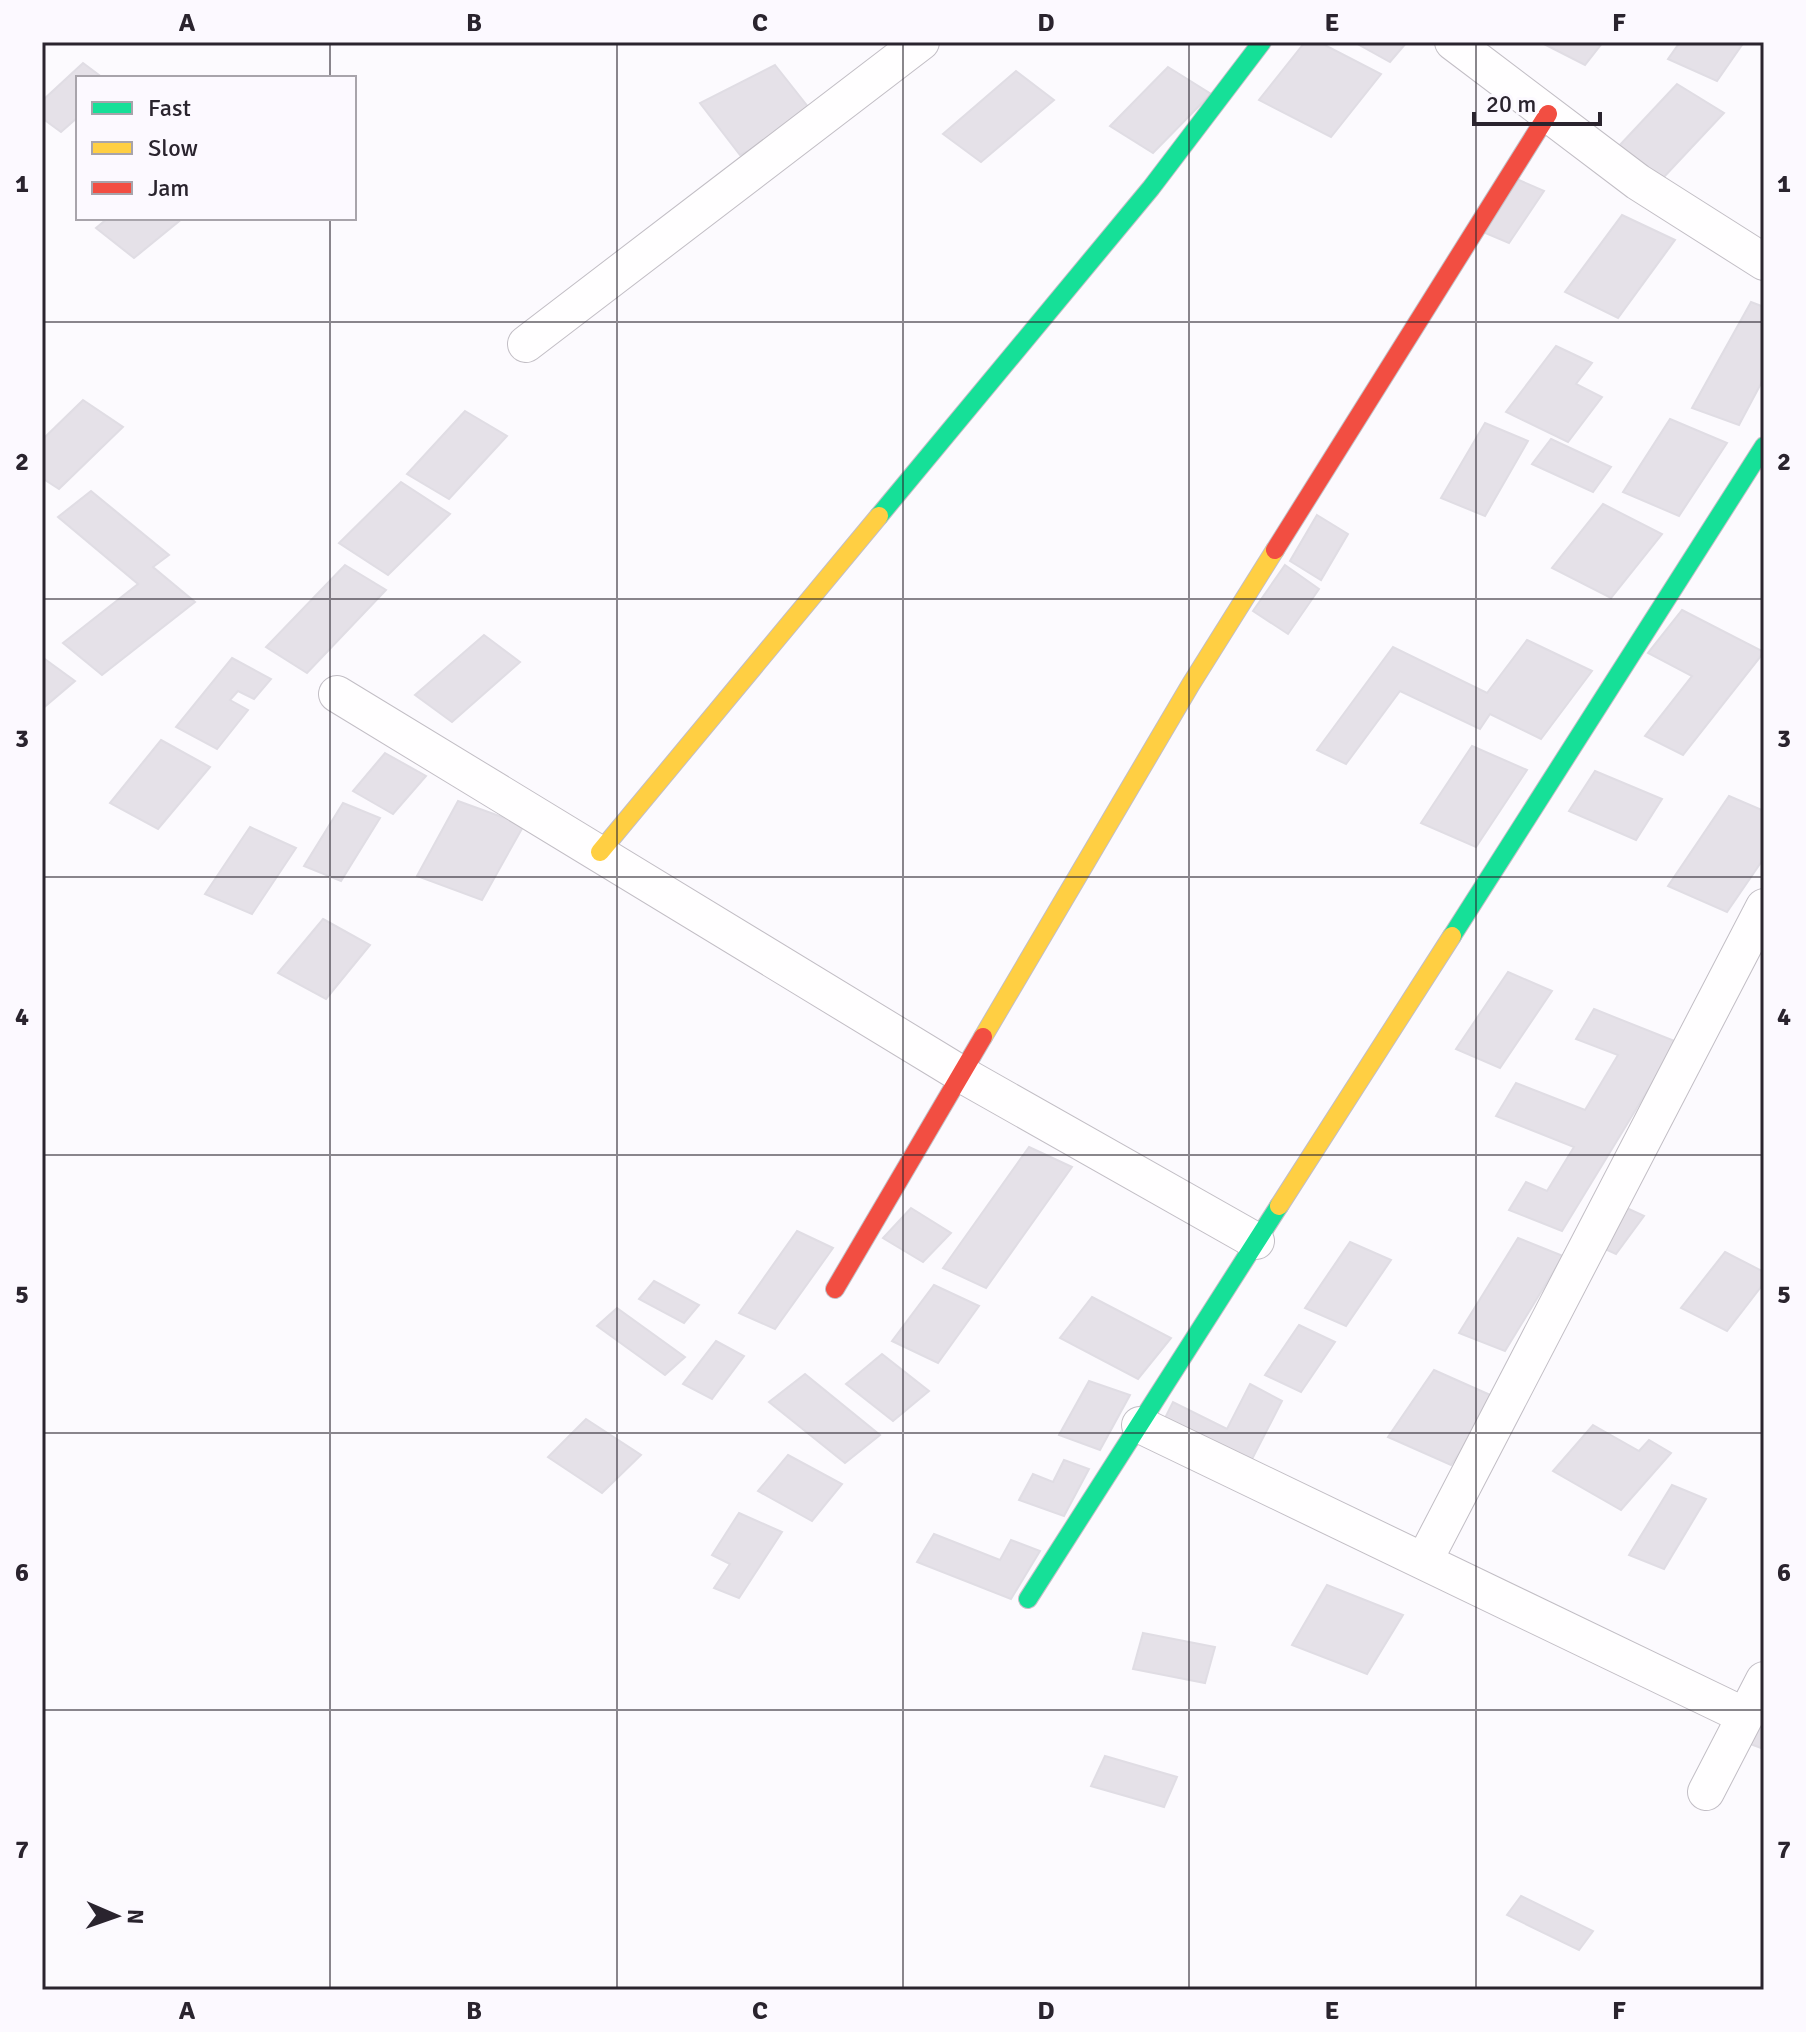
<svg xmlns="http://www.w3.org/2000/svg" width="1806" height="2032" viewBox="0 0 1806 2032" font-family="Signika,sans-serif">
  <rect width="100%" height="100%" fill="#fcfafe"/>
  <!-- building -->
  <g fill="#e5e1e8" stroke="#e0dde4" stroke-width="2">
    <polygon points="1305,42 1319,42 1381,74 1331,137 1259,100"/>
    <polygon points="1354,42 1407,42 1390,62"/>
    <polygon points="1540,42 1603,42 1585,65"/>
    <polygon points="1680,42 1744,42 1717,81 1668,59"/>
    <polygon points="83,63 103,78 78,78 78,117 61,132 42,118 42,101"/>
    <polygon points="775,65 816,117 740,155 700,103"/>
    <polygon points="1168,67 1211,94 1153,153 1110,126"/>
    <polygon points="1016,71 1054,100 981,162 943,134"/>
    <polygon points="1677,84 1724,113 1664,177 1617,148"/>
    <polygon points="1512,177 1544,191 1509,243 1476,229"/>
    <polygon points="1622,215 1675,240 1618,318 1565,292"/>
    <polygon points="108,218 183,218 134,258 96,228"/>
    <polygon points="1751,302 1764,307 1764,378 1739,425 1692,408"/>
    <polygon points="1556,346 1592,363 1576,384 1602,397 1568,442 1506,412"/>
    <polygon points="83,400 123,427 59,489 42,478 42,440"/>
    <polygon points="465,411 507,436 449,499 407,474"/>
    <polygon points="1670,419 1727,443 1679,516 1623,492"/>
    <polygon points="1485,423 1528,441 1485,516 1441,498"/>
    <polygon points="1551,439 1611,467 1593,492 1532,464"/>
    <polygon points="401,482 450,514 388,575 339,543"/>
    <polygon points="91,491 169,555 153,567 195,602 102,675 63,643 138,584 58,517"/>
    <polygon points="1603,504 1662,534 1611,598 1552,568"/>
    <polygon points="1317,515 1348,534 1321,580 1290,561"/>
    <polygon points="345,565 386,590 307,673 266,647"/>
    <polygon points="1285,565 1319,589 1288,634 1253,611"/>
    <polygon points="1682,610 1764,652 1683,755 1645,736 1692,676 1648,653"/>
    <polygon points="484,635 520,662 452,722 415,695"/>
    <polygon points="1527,640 1592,671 1541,739 1490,714 1480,729 1400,691 1346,764 1317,750 1393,647 1487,693"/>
    <polygon points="42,657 75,681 42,709"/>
    <polygon points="232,658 271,679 254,699 238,691 230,700 248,710 217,749 176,727"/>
    <polygon points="161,740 210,767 158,829 110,803"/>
    <polygon points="1472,746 1527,770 1476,847 1421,823"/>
    <polygon points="385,753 426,776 393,814 353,791"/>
    <polygon points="1595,771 1662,799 1636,840 1569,811"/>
    <polygon points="1729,796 1764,811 1764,858 1727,912 1668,886"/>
    <polygon points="458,801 524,825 482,900 417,876"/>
    <polygon points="343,803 380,818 341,881 304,866"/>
    <polygon points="250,827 296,848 252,914 205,894"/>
    <polygon points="323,919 370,945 326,999 278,973"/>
    <polygon points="1508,972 1552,991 1500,1068 1456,1049"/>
    <polygon points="1594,1009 1677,1042 1562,1231 1509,1210 1526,1182 1547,1191 1574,1147 1496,1116 1516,1083 1585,1110 1618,1055 1576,1039"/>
    <polygon points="1029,1147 1072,1167 986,1288 943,1268"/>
    <polygon points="1620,1205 1644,1216 1616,1254 1592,1243"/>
    <polygon points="911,1208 951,1233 923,1262 883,1238"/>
    <polygon points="797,1231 833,1248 775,1329 739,1313"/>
    <polygon points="1518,1238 1563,1256 1505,1351 1459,1333"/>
    <polygon points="1350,1242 1391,1260 1346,1326 1305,1308"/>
    <polygon points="1725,1252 1764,1272 1764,1283 1727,1331 1681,1308"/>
    <polygon points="654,1281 699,1305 684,1323 639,1299"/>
    <polygon points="934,1285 979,1306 938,1363 892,1341"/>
    <polygon points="1092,1297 1171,1338 1138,1379 1060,1338"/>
    <polygon points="617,1308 685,1357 665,1375 597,1326"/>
    <polygon points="1299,1325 1335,1342 1301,1392 1265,1375"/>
    <polygon points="716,1341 744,1356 712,1399 683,1384"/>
    <polygon points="882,1354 929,1391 893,1421 846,1384"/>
    <polygon points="1434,1370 1497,1398 1451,1465 1388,1437"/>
    <polygon points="805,1374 880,1435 845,1463 769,1402"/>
    <polygon points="1089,1381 1130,1395 1100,1450 1059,1435"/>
    <polygon points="1250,1384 1282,1401 1248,1467 1163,1422 1173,1402 1227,1429"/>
    <polygon points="586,1419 641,1455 602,1493 548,1457"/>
    <polygon points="1593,1425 1639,1451 1649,1440 1671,1453 1621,1510 1553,1471"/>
    <polygon points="788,1455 842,1484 812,1521 758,1491"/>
    <polygon points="1064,1460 1089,1469 1064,1516 1019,1500 1033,1474 1053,1482"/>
    <polygon points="1672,1485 1706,1499 1664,1569 1629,1555"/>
    <polygon points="739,1513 782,1532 739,1598 714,1588 730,1564 712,1555"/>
    <polygon points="934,1534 1000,1560 1011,1540 1040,1551 1011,1599 917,1562"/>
    <polygon points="1327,1585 1403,1615 1367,1674 1292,1645"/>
    <polygon points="1143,1633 1215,1647 1205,1683 1133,1669"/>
    <polygon points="1764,1715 1764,1749 1750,1744"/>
    <polygon points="1105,1756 1177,1777 1164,1807 1091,1786"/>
    <polygon points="1521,1896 1593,1931 1579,1950 1507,1915"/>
  </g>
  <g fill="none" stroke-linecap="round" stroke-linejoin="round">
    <defs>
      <g id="street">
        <polyline points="1453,42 1638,182 1764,262"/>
        <polyline points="526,344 921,42"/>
        <polyline points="337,694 961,1074 1256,1241"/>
        <polyline points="1140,1425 1745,1716"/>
        <polyline points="1424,1561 1764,907"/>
        <polyline points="1706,1792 1764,1680"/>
      </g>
      <g id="fast">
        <polyline points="879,516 1151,188 1262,42"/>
        <polyline points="1452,936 1764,446"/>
        <polyline points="1028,1599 1279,1206"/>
      </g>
      <g id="slow">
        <polyline points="600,852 879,516"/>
        <polyline points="983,1037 1191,684 1275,550"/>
        <polyline points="1279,1206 1452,936"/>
      </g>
      <g id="jam">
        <polyline points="1275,550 1548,114"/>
        <polyline points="835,1289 983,1037"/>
      </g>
    </defs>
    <!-- street casing -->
    <use href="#street" stroke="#c2bec5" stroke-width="38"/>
    <!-- fast casing -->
    <use href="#fast" stroke="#c2bec5" stroke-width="20"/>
    <!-- slow casing -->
    <use href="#slow" stroke="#c2bec5" stroke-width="20"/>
    <!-- jam casing -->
    <use href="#jam" stroke="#c2bec5" stroke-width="20"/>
    <!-- street -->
    <use href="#street" stroke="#fffeff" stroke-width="36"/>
    <!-- fast -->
    <use href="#fast" stroke="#16e098" stroke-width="18"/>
    <!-- slow -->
    <use href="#slow" stroke="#ffcf43" stroke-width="18"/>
    <!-- jam -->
    <use href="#jam" stroke="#f24e42" stroke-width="18"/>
  </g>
  <!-- grid -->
  <path fill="none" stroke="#2a242e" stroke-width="2" stroke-opacity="0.55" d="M 330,42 L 330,78M 617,42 L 617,1990M 903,42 L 903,1990M 1189,42 L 1189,1990M 1476,42 L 1476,1990M 330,218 L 330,1990M 42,322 L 1764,322M 42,599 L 1764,599M 42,877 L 1764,877M 42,1155 L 1764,1155M 42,1433 L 1764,1433M 42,1710 L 1764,1710"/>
  <!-- border -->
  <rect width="1806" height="2032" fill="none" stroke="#fcf9ff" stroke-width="88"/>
  <!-- legend -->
  <rect x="76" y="76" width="280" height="144" fill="#fcf9ff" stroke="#a8a4ab" stroke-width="2"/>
  <rect x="92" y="102" width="40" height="12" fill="#16e098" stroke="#a8a4ab" stroke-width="2"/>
  <text x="148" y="116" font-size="24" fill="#2a242e">Fast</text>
  <rect x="92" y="142" width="40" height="12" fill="#ffcf43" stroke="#a8a4ab" stroke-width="2"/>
  <text x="148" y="156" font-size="24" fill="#2a242e">Slow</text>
  <rect x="92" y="182" width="40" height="12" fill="#f24e42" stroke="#a8a4ab" stroke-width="2"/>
  <text x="148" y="196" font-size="24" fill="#2a242e">Jam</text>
  <!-- north arrow -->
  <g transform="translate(116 1916) rotate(92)" stroke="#fcf9ff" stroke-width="6" paint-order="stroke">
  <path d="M0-6L14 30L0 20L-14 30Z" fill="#2a242e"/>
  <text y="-12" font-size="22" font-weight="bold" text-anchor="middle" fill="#2a242e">N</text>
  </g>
  <!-- scale -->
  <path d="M1474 112v12h126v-12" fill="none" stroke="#2a242e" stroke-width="4"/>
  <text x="1486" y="112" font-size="24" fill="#2a242e" stroke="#fcf9ff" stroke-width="6" paint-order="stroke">20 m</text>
  <rect x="44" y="44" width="1718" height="1944" fill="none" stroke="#2a242e" stroke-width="3"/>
  <g font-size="26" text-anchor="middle" font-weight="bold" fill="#2a242e">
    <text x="187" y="31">A</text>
    <text x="474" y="31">B</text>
    <text x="760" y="31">C</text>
    <text x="1046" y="31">D</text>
    <text x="1332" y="31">E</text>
    <text x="1619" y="31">F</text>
    <text x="22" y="192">1</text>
    <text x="1784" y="192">1</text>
    <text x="22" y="470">2</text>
    <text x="1784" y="470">2</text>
    <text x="22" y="747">3</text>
    <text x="1784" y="747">3</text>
    <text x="22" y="1025">4</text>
    <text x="1784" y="1025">4</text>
    <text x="22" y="1303">5</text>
    <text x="1784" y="1303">5</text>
    <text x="22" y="1581">6</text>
    <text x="1784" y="1581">6</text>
    <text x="22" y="1858">7</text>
    <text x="1784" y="1858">7</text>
    <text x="187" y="2019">A</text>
    <text x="474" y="2019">B</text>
    <text x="760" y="2019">C</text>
    <text x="1046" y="2019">D</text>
    <text x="1332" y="2019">E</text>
    <text x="1619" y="2019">F</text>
  </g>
</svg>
